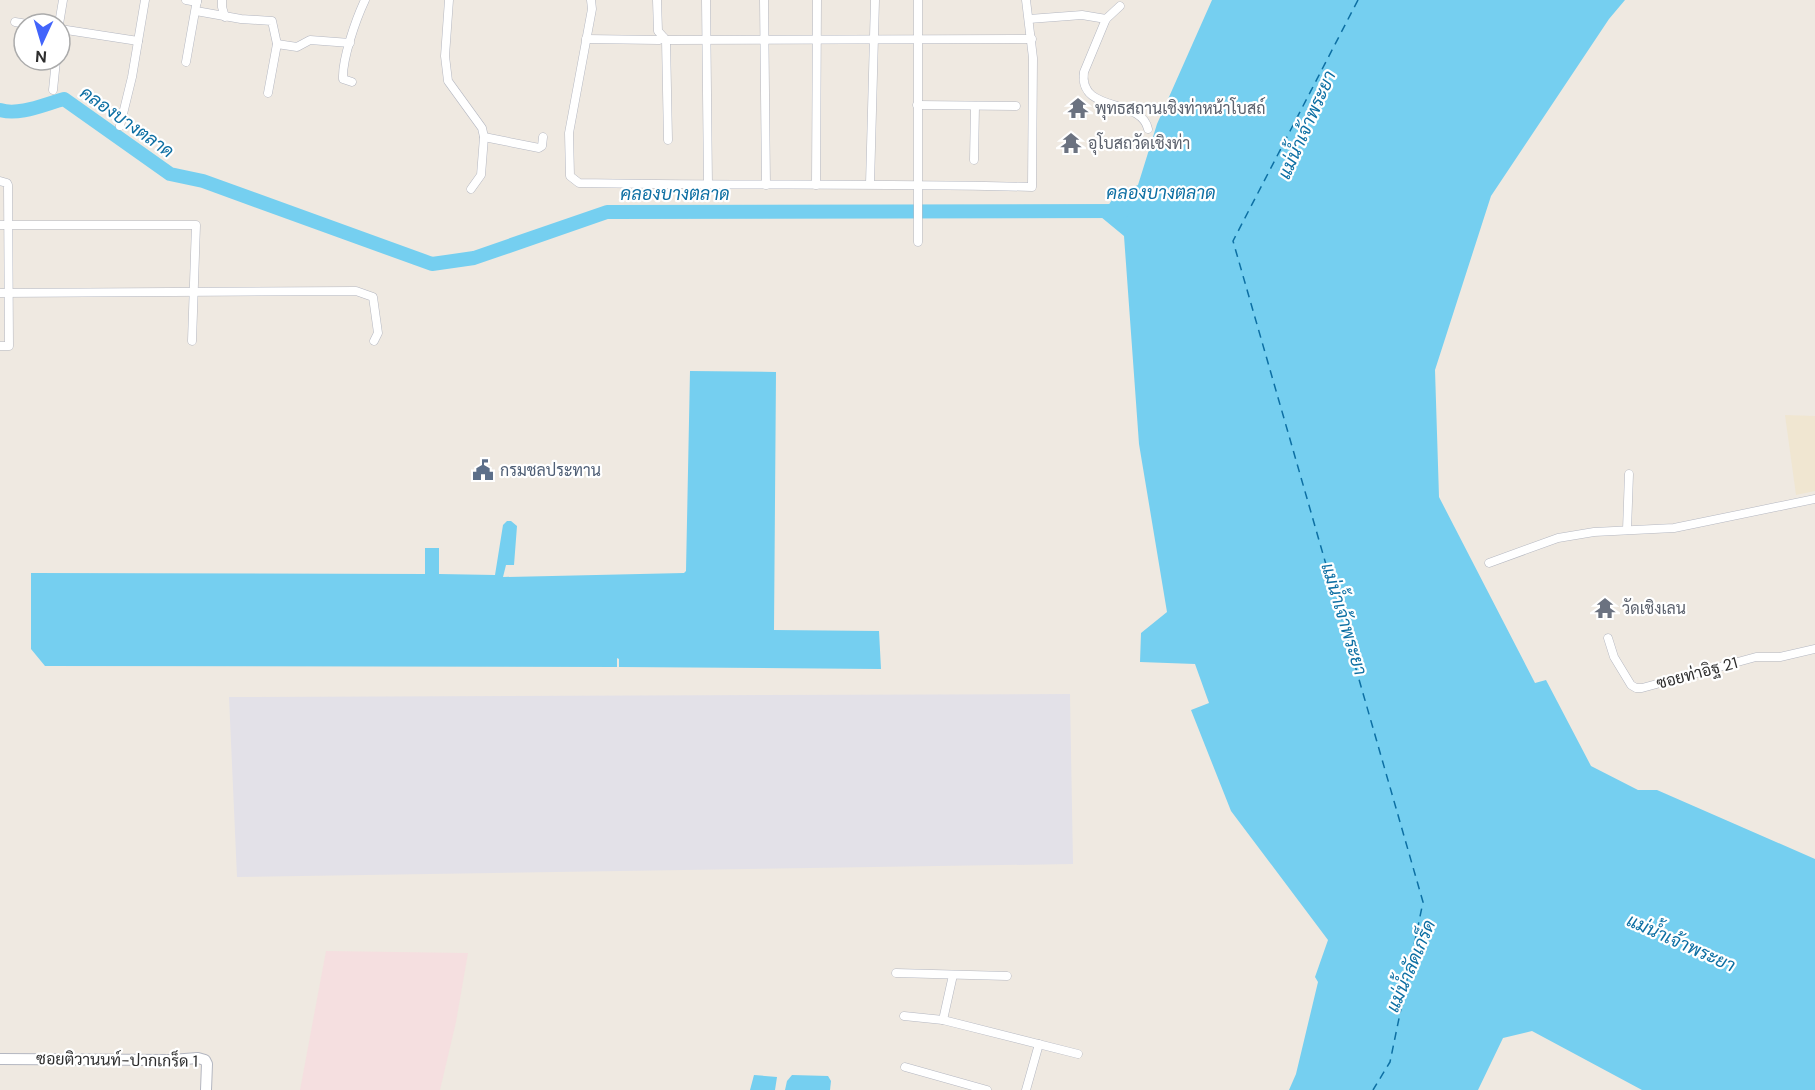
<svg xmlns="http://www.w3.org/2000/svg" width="1815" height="1090" viewBox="0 0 1815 1090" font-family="'DM Sans',Sarabun,sans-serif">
  <rect width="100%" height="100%" fill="#efe9e1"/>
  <!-- industrial -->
  <polygon fill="#e3e1e8" points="1070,694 1073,864 237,877 229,697"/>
  <!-- education -->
  <polygon fill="#f0e6d1" points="1785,415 1815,416 1815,491 1796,495"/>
  <!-- medical -->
  <polygon fill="#f5dfe0" points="326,951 468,953 456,1022 440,1090 300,1090"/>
  <!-- water -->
  <g fill="#75cff0">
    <polygon points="1212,0 1625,0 1609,19 1491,196 1435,370 1439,497 1535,683 1546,680 1591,766 1638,790 1657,790 1815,859 1815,1090 1642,1090 1532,1031 1503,1038 1478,1090 1289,1090 1296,1074 1318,982 1315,977 1328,940 1231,811 1191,710 1209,703 1195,664 1140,662 1141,633 1167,612 1139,444 1124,236 1101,217 1115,195 1138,185 1157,124"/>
    <polygon points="690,371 776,372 774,630 879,631 881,669 619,667 619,659 617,658 617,667 45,666 31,649 31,573 425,574 425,548 439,548 439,574 495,575 503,525 507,521 511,521 517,526 514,565 506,565 503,577 684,573 686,571"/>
    <polygon points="754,1075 777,1077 775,1090 750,1090"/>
    <polygon points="792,1075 828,1076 831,1081 830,1090 785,1090 787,1081"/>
  </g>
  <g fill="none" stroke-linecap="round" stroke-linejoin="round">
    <!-- river -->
    <path stroke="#75cff0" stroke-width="14" d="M 0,110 C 19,116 45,104 64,99 L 170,174 L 203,181 L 432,264 L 474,258 L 607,212 L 1123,211"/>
    <!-- ferry -->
    <polyline stroke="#0d6fa3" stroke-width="1.5" stroke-dasharray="8 6" stroke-linecap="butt" points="1358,0 1233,241 1423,902 1390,1062 1373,1090"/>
    <defs>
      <g id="street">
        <polyline points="186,0 197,2"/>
        <polyline points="222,0 222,7 225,17"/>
        <polyline points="449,0 445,56 448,81 482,128 484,137 481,175 471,189"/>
        <path d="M 591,0 L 592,9 L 569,133 L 570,176 L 579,183 C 730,186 881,183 1032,187 L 1033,58 L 1026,0"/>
        <polyline points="657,0 658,31 666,40 668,140"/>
        <polyline points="706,0 708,185"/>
        <polyline points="764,0 766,185"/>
        <polyline points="918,0 918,242"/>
        <path d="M 1120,6 L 1106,19 L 1084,72 C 1078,114 1141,97 1148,129"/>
        <polyline points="196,11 241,19 272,21 277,44 268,93"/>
        <polyline points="1029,19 1082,15 1106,19"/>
        <polyline points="15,22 27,24"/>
        <polyline points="59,24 63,0"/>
        <polyline points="60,29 138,41"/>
        <polyline points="586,39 659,40 664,38"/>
        <polyline points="666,40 1032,39"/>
        <polyline points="277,44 297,47 310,40 350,43"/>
        <polyline points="186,62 197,0"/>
        <path d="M 352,82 L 343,79 C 342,59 356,19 365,0"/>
        <polyline points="53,90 56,60"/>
        <polyline points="917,105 1016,106"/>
        <polyline points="120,126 132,77 145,0"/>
        <polyline points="484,137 539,148 542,146 543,137"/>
        <polyline points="974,160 975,106"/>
        <polyline points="0,181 7,183 8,185 9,346 0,346"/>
        <polyline points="870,184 875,0"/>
        <polyline points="816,185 817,0"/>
        <polyline points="0,225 196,225 192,341"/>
        <polyline points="0,293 356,291 373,297 378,333 374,341"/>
        <polyline points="1627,530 1629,474"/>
        <polyline points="1489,563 1558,538 1594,532 1674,528 1815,499"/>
        <polyline points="1608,638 1614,657 1631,685 1636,688 1642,688 1756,657 1780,657 1815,649"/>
        <polyline points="896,973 1007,976"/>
        <polyline points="904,1016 943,1020 1078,1054"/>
        <polyline points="943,1020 953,975"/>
        <polyline points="905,1067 987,1090"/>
        <polyline points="1026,1090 1039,1044"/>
      </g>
      <polyline id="secondary" points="0,1059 171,1060 198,1058 205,1060 207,1064 206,1090"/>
    </defs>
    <!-- street casing -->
    <use href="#street" stroke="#b4b7c1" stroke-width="9"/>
    <!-- secondary casing -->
    <use href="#secondary" stroke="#b4b7c1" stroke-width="12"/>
    <!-- street -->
    <use href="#street" stroke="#fff" stroke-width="8"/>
    <!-- secondary -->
    <use href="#secondary" stroke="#fff" stroke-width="10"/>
  </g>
  <!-- icons -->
  <defs>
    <symbol id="temple-bare" viewBox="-9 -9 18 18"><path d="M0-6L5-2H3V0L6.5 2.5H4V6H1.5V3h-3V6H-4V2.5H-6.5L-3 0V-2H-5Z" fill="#6b7280" stroke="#fff" stroke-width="2.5" paint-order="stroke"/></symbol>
    <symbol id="civic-bare" viewBox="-9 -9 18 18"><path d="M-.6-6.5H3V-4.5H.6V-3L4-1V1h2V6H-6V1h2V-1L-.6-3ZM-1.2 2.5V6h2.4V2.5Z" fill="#5c6f8a" stroke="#fff" stroke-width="2.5" paint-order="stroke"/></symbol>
  </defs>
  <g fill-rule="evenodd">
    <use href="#temple-bare" x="1063" y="93" width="30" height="30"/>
    <use href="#temple-bare" x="1056" y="128" width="30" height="30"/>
    <use href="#civic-bare" x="468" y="455" width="30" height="30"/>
    <use href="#temple-bare" x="1590" y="593" width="30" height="30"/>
  </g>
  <g text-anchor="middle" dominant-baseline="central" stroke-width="4.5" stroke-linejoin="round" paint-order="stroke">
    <!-- worship labels -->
    <g font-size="16" fill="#5b616d" stroke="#fff" text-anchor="start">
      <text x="1095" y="108">พุทธสถานเชิงท่าหน้าโบสถ์</text>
      <text x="1088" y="143">อุโบสถวัดเชิงท่า</text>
      <text x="1622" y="608">วัดเชิงเลน</text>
    </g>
    <!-- service labels -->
    <g font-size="16" fill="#4e5e75" stroke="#fff" text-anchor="start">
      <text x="500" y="470">กรมชลประทาน</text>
    </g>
    <!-- street labels -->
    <g font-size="16" fill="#2e2e2e" stroke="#fff">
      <text transform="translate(1697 673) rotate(-15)">ซอยท่าอิฐ 21</text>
      <text transform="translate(117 1060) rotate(1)">ซอยติวานนท์-ปากเกร็ด 1</text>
    </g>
    <!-- water labels -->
    <g font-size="18" font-style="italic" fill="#0d6fa3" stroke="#fff">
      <text transform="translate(127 122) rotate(35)">คลองบางตลาด</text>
      <text transform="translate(1307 125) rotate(-66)">แม่น้ำเจ้าพระยา</text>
      <text x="1161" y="193">คลองบางตลาด</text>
      <text x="675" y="194">คลองบางตลาด</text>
      <text transform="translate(1344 619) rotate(73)">แม่น้ำเจ้าพระยา</text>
      <text transform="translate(1681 943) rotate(24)">แม่น้ำเจ้าพระยา</text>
      <text transform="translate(1411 966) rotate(-67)">แม่น้ำลัดเกร็ด</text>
    </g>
  </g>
  <!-- north arrow -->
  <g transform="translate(42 42) rotate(184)"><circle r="28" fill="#ffffff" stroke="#ababab" stroke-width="1.5"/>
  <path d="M0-4.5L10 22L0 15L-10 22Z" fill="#4264fb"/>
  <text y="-9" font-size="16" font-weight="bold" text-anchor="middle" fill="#2e2e2e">N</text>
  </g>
</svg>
